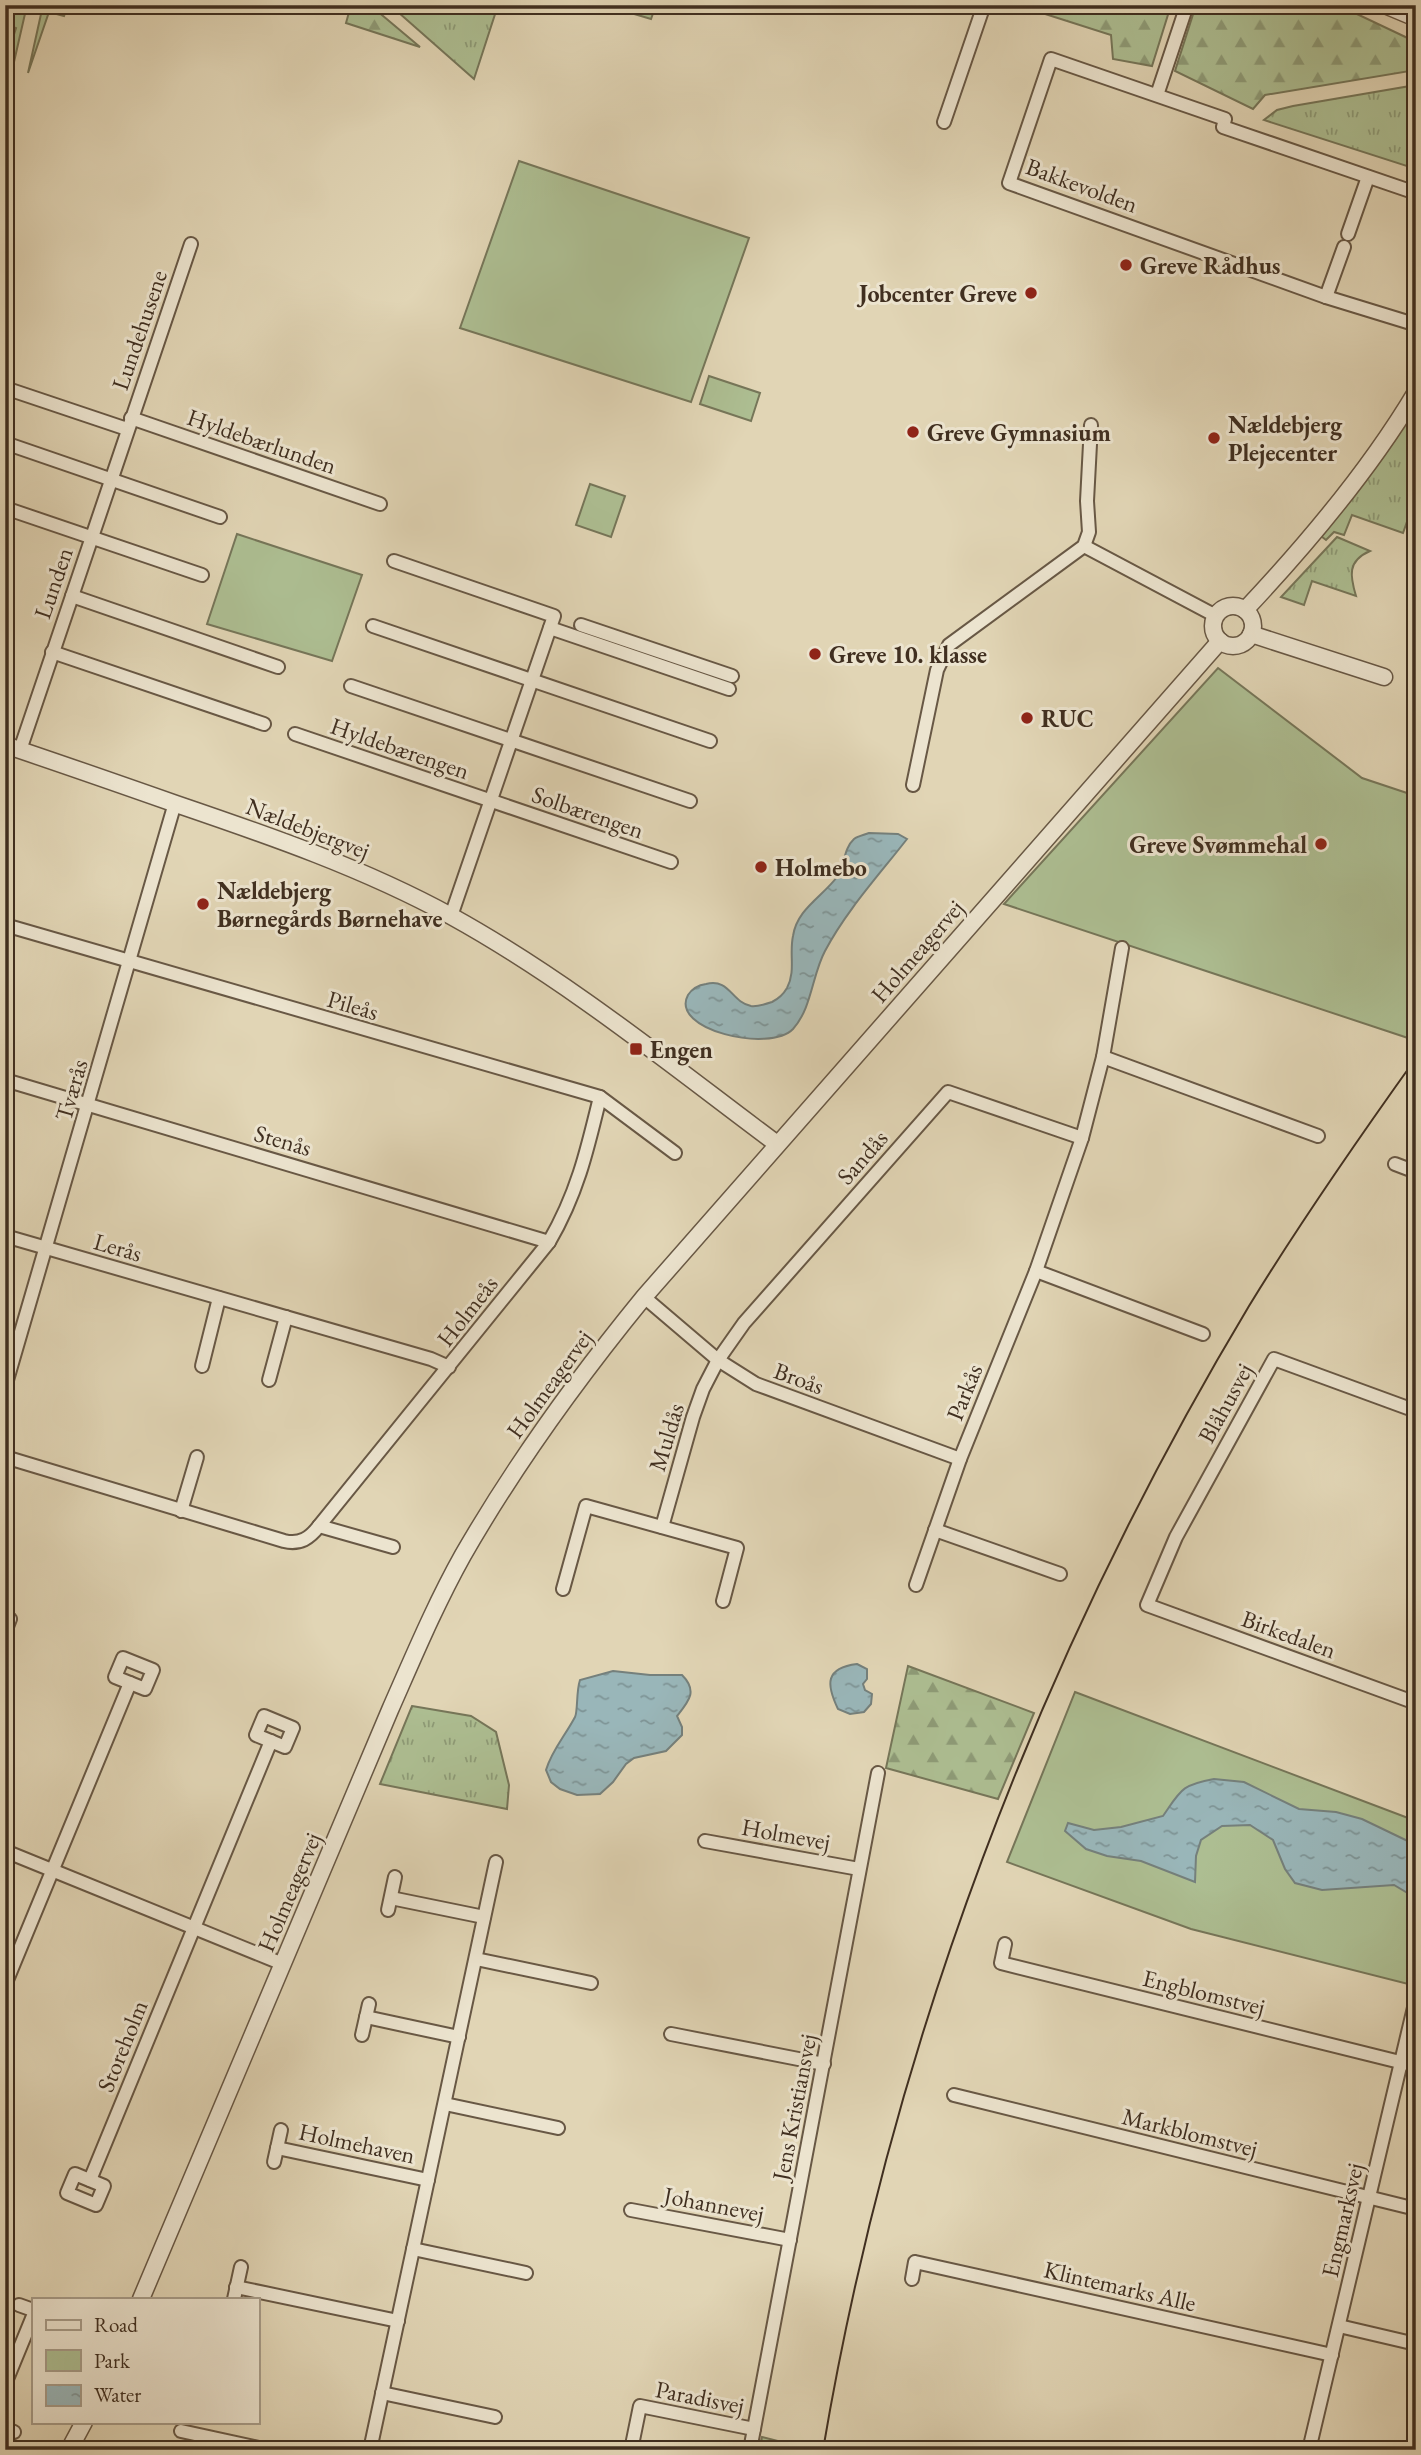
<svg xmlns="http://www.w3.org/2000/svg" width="1421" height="2455" viewBox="0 0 1421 2455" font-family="'EB Garamond',serif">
  <defs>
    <pattern id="grass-tufts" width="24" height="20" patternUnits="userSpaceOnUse" patternTransform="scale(1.75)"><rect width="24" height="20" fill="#adbe92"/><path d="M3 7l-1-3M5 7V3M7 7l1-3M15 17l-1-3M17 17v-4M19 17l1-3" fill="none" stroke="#8e9b77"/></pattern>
    <pattern id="forest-firs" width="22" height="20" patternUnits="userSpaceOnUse" patternTransform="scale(1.75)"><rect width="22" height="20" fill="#adbe92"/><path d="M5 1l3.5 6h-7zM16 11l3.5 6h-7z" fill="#8e9b77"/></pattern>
    <pattern id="water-ripples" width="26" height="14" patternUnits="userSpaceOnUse" patternTransform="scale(1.75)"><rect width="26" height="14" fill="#99b6b9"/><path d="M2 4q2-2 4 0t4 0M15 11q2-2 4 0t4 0" fill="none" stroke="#7e9496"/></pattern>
  </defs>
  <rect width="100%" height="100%" fill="#e1d5b5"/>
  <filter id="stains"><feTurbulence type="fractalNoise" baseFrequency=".00286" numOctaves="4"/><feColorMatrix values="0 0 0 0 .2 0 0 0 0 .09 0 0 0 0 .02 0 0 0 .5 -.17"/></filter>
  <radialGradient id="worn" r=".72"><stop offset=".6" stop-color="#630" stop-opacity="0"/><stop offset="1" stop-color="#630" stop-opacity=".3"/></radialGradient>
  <!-- grass -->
  <g fill="url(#grass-tufts)" stroke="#767659" stroke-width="2">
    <polygon points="15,5 27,5 6,97 5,63 16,28 5,24 5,19 10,20"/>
    <polygon points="43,5 68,5 64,16 49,12 28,73"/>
    <polygon points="390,5 498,5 474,79"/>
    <polygon points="604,5 656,5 651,19"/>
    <polygon points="1416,85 1416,169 1264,120 1277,110 1293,106"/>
    <polygon points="1416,407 1416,496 1403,533 1352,515 1344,535 1334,532 1326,540 1321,536 1368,477"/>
    <path d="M 1337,537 L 1370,551 C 1347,561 1350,576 1356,596 L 1312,581 L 1304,605 L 1281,597 Z"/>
    <polygon points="412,1706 471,1716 496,1732 509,1785 507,1809 380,1784"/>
  </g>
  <!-- forest -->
  <g fill="url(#forest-firs)" stroke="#767659" stroke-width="2">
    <polygon points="351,5 370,5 420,47 346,23"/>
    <polygon points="1017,5 1171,5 1152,66 1113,59 1111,35"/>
    <polygon points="1196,5 1338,5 1416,42 1416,70 1265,95 1253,109 1175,71"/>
    <polygon points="908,1666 1034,1713 998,1799 886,1768"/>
    <polygon points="762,2437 813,2450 759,2450"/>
  </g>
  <!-- park -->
  <g fill="#adbe92" stroke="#767659" stroke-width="2">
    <polygon points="519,161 749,238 691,402 460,328"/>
    <polygon points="709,376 760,393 751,421 700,404"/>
    <polygon points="590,484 625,496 611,537 576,525"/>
    <polygon points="237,534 362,575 332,661 207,624"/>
    <polygon points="1218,668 1362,778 1416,796 1416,1032 1411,1039 1004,904"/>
    <polygon points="1075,1692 1416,1821 1416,1986 1191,1929 1007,1862"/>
  </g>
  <!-- water -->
  <g fill="url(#water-ripples)" stroke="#75807c" stroke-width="2">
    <path d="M 869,833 L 898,834 L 907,839 C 879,875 846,911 825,951 C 812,975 812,1008 793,1029 C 770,1053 669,1030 688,995 C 692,989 699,985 706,984 C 730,978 731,1002 751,1006 C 757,1007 766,1004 772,1002 C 778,999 783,995 787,988 C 796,971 789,954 793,936 C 797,909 822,897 837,877 C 845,866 843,849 854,839 C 858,836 864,835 869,833 Z"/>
    <path d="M 857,1664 L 867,1669 L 867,1679 L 863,1684 L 865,1690 L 872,1694 L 871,1704 L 864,1712 L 850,1714 L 838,1709 C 826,1684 825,1668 857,1664 Z"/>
    <path d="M 613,1671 L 650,1675 L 682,1675 C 698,1691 689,1701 677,1716 L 682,1727 L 682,1735 L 666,1751 L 634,1758 L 626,1764 L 613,1782 L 600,1794 L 577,1795 L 560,1789 L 551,1782 L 546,1770 C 552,1750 565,1736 575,1717 C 578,1711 576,1692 580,1680 Z"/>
    <path d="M 1214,1779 L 1244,1782 L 1299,1809 L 1336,1812 L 1362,1819 L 1416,1845 L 1416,1898 L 1394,1885 L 1322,1890 L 1295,1883 L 1285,1869 L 1273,1840 L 1250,1825 L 1222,1826 L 1201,1840 L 1196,1856 L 1195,1882 L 1141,1861 L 1107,1856 L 1086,1849 L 1065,1831 L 1068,1823 L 1094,1830 L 1121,1827 L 1163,1816 C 1181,1790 1181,1785 1214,1779 Z"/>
  </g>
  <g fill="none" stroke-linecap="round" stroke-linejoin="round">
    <defs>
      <g id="minor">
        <polyline points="1157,95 1187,5"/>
        <polyline points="944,122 984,5"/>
        <polyline points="1348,234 1368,177"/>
        <polyline points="1326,297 1344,247"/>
        <polyline points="1414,324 1326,297 1009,183 1051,59 1225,119 1223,127 1416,193"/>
        <polyline points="5,388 127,429"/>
        <polyline points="131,418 380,504"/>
        <polyline points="5,443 220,517"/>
        <polyline points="5,508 202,575"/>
        <polyline points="1084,546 1216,616"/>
        <polyline points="394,561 554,616 451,916"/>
        <polyline points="72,596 278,667"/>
        <polyline points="581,625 732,676"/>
        <polyline points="373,626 710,741"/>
        <polyline points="550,628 729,689"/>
        <polyline points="52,652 264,724"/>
        <polyline points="351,686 690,801"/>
        <polyline points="295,734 671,862"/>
        <polyline points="20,750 191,244"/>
        <polyline points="913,785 937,670 949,645 1084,546 1089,532 1087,501 1091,425"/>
        <polyline points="5,925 600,1097 675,1153"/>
        <polyline points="1103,1057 1318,1136"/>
        <polyline points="5,1080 549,1242"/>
        <polyline points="1395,1164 1416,1172"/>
        <polyline points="5,1236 431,1359 449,1367"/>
        <polyline points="1036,1271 1203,1334"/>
        <polyline points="644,1297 718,1360 756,1384 960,1459"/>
        <polyline points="202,1366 219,1298"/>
        <polyline points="269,1380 286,1317"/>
        <polyline points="5,1387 175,803"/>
        <polyline points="1416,1411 1274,1359 1176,1537 1147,1605 1416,1703"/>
        <path d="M 5,1457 L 284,1541 C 300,1545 310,1538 319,1526 L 549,1242 C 577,1194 587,1151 600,1097"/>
        <polyline points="181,1511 197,1457"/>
        <polyline points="319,1526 393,1547"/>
        <polyline points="662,1527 693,1417 703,1389 718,1360 744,1323 948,1092 1082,1138"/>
        <polyline points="935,1530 1060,1574"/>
        <polyline points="916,1585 960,1459 1036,1271 1082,1138 1103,1057 1122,948"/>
        <polyline points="563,1589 586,1506 737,1548 723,1601"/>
        <polyline points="5,1617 10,1619 5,1632"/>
        <polygon points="123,1658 153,1670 145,1689 115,1677"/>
        <polygon points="264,1716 293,1728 285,1747 256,1735"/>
        <polyline points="705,1841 859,1869"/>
        <polyline points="5,1851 283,1964"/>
        <polyline points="391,1898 484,1917"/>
        <polyline points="388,1910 395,1877"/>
        <polyline points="1005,1944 1001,1963 1416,2066"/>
        <polyline points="476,1959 591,1983"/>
        <polyline points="5,1985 130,1683"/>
        <polyline points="366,2017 459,2037"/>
        <polyline points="671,2034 824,2064"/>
        <polyline points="362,2035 369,2004"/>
        <polyline points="954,2095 1416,2209"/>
        <polyline points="445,2104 558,2128"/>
        <polyline points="277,2148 428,2180"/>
        <polyline points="274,2162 281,2130"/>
        <polygon points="75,2174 104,2186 96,2205 67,2193"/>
        <polyline points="90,2180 271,1741"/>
        <polyline points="631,2210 790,2240"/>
        <polyline points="413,2249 526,2273"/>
        <polyline points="912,2279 915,2262 1332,2355"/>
        <polyline points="236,2287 398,2321"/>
        <polyline points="234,2299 241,2267"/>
        <polyline points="19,2305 33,2310"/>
        <polyline points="1339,2326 1416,2344"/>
        <polyline points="5,2384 33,2316"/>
        <polyline points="382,2393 495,2417"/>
        <polyline points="5,2428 14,2432"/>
        <polyline points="181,2431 268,2450"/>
        <polyline points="370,2450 496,1862"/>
        <polyline points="631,2450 640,2406 754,2429"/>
        <polyline points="750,2450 878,1773"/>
        <polyline points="1309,2450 1416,1999"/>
      </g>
      <g id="tertiary">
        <polyline points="1385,5 1416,18"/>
        <circle cx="1233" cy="626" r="20"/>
        <path d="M 1245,610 C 1308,543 1369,471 1416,392"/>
        <polyline points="1251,634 1384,677"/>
        <path d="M 5,745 C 62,764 119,784 176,804 C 270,836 363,868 451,916 C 567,980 671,1065 777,1144"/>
        <path d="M 141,2299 L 390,1710 C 413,1658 435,1605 463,1555 C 516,1463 577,1379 644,1297 L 1220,641"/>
        <polyline points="69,2450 84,2422"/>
      </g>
    </defs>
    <!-- minor casing -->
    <use href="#minor" stroke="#685845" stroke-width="16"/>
    <!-- tertiary casing -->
    <use href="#tertiary" stroke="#685845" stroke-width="19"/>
    <!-- minor -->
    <use href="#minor" stroke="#ece4cf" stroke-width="12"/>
    <!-- tertiary -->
    <use href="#tertiary" stroke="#ece4cf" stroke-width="16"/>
    <!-- tram -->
    <path stroke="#402f20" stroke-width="2" d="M 823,2450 C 891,2047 1039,1656 1249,1306 C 1301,1221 1358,1139 1416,1058"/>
  </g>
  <!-- markers -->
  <g fill="#8f2418" stroke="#ece4cf" stroke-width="2.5">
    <circle cx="1126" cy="265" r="7"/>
    <circle cx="1031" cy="293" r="7"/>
    <circle cx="913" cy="432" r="7"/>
    <circle cx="1214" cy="438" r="7"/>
    <circle cx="815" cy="654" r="7"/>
    <circle cx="1027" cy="718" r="7"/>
    <circle cx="1321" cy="844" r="7"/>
    <circle cx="761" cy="867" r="7"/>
    <circle cx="203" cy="904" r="7"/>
    <rect x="629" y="1042" width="14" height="14" rx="3.5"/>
  </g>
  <g text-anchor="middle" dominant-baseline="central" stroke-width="6" stroke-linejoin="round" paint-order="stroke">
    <!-- street labels -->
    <g font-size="24" fill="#402f20" stroke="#ece4cf">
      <text transform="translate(1082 185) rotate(20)">Bakkevolden</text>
      <text transform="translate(139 330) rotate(-71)">Lundehusene</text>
      <text transform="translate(262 441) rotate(19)">Hyldebærlunden</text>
      <text transform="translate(53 583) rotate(-71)">Lunden</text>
      <text transform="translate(400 748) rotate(19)">Hyldebærengen</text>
      <text transform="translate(588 812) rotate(19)">Solbærengen</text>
      <text transform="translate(308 828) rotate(21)">Nældebjergvej</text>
      <text transform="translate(917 951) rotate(-49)">Holmeagervej</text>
      <text transform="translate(353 1005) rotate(16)">Pileås</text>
      <text transform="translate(71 1090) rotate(-74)">Tværås</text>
      <text transform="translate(283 1140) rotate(16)">Stenås</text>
      <text transform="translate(862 1157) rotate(-49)">Sandås</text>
      <text transform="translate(118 1247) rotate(16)">Lerås</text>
      <text transform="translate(467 1311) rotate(-52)">Holmeås</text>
      <text transform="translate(799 1378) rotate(20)">Broås</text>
      <text transform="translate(549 1384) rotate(-54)">Holmeagervej</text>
      <text transform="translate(964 1392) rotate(-68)">Parkås</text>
      <text transform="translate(1225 1403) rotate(-61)">Blåhusvej</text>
      <text transform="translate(666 1437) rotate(-73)">Muldås</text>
      <text transform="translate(1289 1634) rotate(20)">Birkedalen</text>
      <text transform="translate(786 1834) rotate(10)">Holmevej</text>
      <text transform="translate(289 1892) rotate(-67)">Holmeagervej</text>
      <text transform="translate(1204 1992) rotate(14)">Engblomstvej</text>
      <text transform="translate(122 2046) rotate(-68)">Storeholm</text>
      <text transform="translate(794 2107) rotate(-79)">Jens Kristiansvej</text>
      <text transform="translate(1190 2132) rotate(14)">Markblomstvej</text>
      <text transform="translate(357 2143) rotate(12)">Holmehaven</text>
      <text transform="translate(714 2204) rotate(11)">Johannevej</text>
      <text transform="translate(1342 2220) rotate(-77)">Engmarksvej</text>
      <text transform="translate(1120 2286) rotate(13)">Klintemarks Alle</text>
      <text transform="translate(700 2397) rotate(11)">Paradisvej</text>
    </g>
    <!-- poi labels -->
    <g font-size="24" font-weight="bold" fill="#402f20" stroke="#ece4cf" text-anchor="start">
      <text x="1140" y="265">Greve Rådhus</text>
      <text x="1017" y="293" text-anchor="end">Jobcenter Greve</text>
      <text x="1228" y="424">Nældebjerg<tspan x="1228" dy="28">Plejecenter</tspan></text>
      <text x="927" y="432">Greve Gymnasium</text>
      <text x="829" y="654">Greve 10. klasse</text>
      <text x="1041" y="718">RUC</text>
      <text x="1307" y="844" text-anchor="end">Greve Svømmehal</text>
      <text x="775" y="867">Holmebo</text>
      <text x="217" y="890">Nældebjerg<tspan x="217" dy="28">Børnegårds Børnehave</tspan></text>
      <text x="650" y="1049">Engen</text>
    </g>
  </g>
  <!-- margin -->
  <rect width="1421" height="2455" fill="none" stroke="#e1d5b5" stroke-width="28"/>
  <rect x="7" y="7" width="1407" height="2441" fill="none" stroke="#402f20" stroke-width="3.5"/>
  <rect x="14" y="14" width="1393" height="2427" fill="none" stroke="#402f20" stroke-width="2"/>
  <!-- legend -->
  <rect x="32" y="2298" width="228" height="126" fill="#ece4cf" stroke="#a79c89" stroke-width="2"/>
  <rect x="46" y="2320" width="35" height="10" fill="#ece4cf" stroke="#a79c89" stroke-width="2"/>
  <text x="94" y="2332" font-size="21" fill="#402f20">Road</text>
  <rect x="46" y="2350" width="35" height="21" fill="#adbe92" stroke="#a79c89" stroke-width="2"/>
  <text x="94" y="2368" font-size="21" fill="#402f20">Park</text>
  <rect x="46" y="2385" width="35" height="21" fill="url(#water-ripples)" stroke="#a79c89" stroke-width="2"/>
  <text x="94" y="2402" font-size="21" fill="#402f20">Water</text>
  <rect width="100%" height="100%" filter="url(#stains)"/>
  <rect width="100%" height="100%" fill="url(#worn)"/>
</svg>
